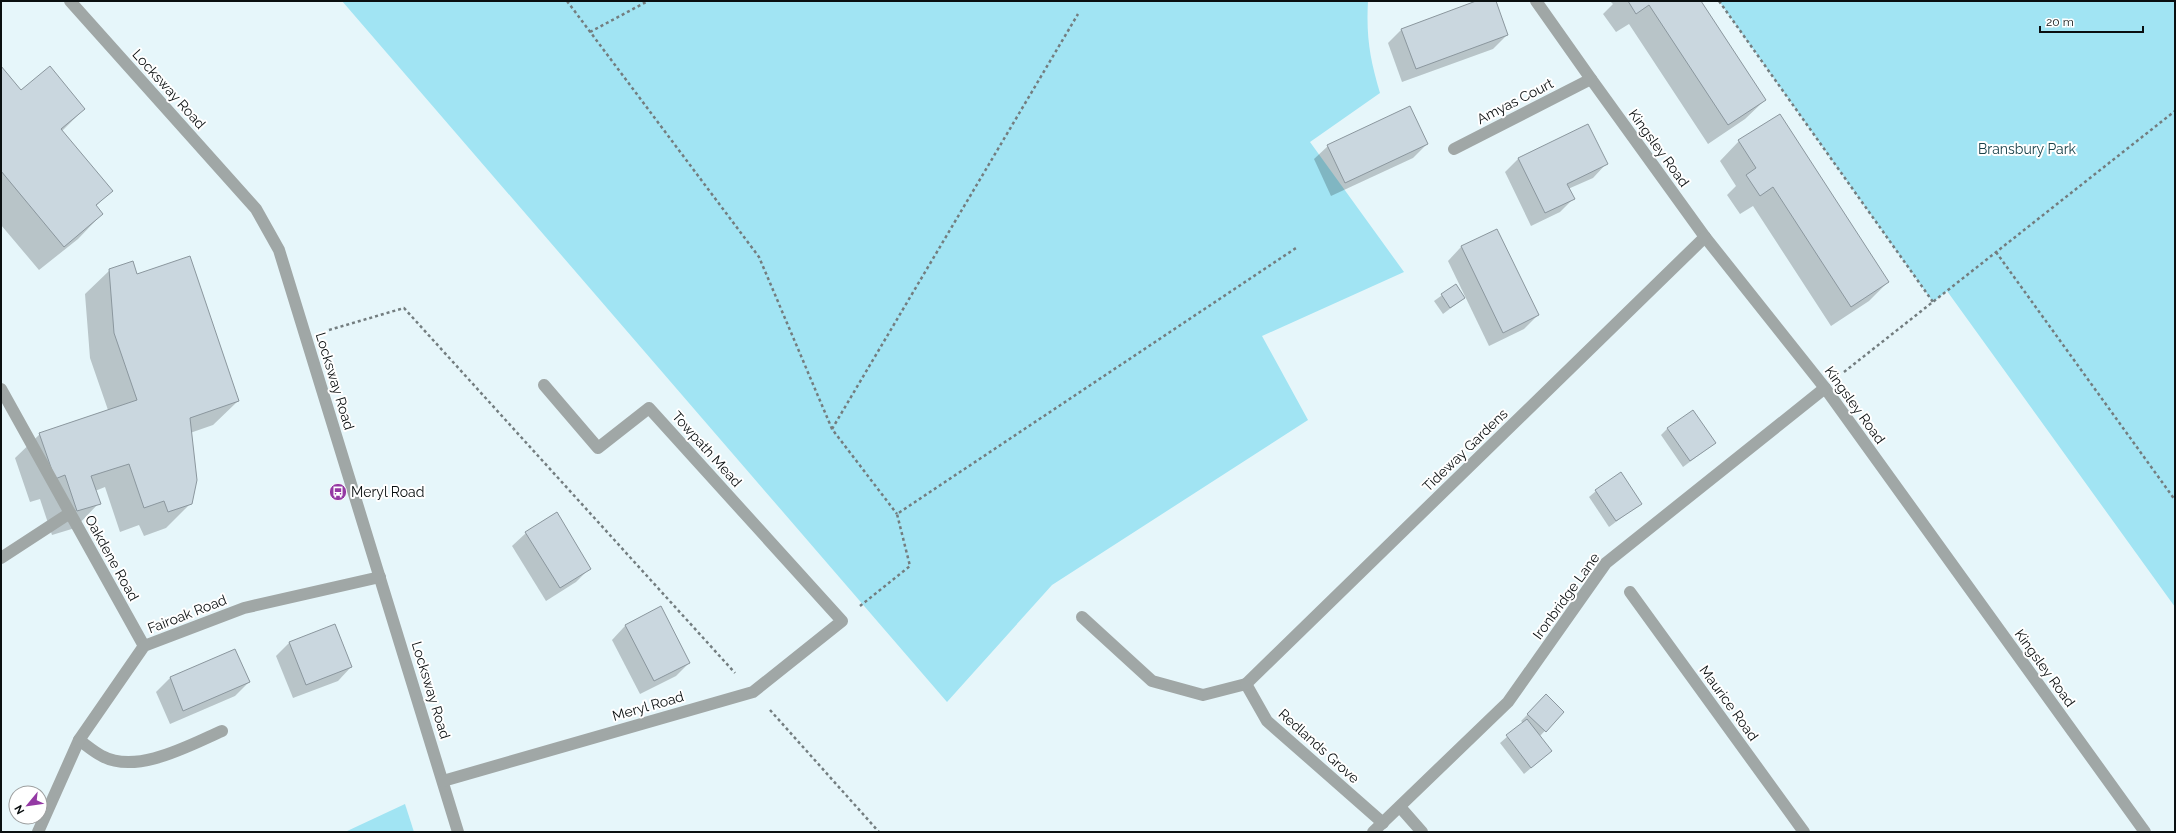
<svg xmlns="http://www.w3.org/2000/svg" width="2176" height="833" viewBox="0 0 2176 833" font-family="Raleway,sans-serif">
  <rect width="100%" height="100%" fill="#e6f6fa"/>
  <!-- green -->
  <g fill="#a1e4f3">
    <path d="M 342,1 L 1368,1 C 1366,37 1370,59 1380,93 L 1310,142 L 1404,272 L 1262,336 L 1308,420 L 1052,585 L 947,702 Z"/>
    <polygon points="1719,1 2175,1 2175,607 1947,291 1933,302"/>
    <polygon points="405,804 414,832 345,832"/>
  </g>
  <!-- shadow -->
  <g fill="#0003">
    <polygon points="1479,1 1495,1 1507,35 1493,49 1402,82 1388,43 1402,29"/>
    <polygon points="1610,1 1700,1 1765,100 1745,119 1708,144 1629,24 1616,32 1603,14 1613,4"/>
    <polygon points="1,68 21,92 84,109 62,131 111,191 96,206 102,214 78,239 39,270 1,225"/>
    <polygon points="1739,141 1888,282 1869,301 1831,326 1753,206 1740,214 1727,195 1736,186 1720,161"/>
    <polygon points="1427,144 1413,158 1331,196 1314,159 1328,146"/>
    <polygon points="1518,159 1606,164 1593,178 1568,189 1573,199 1560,212 1531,226 1505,172"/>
    <polygon points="1497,230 1538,315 1524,329 1489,346 1448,261 1461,247"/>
    <polygon points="110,270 137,275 238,401 213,425 190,433 191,503 166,528 144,536 139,525 120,532 105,487 95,491 99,503 75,528 52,535 40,499 30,502 15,458 40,434 108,410 90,358 85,294"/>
    <polygon points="1456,285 1464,298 1443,314 1434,301"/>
    <polygon points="1668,428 1715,443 1683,467 1661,435"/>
    <polygon points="1596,491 1640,504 1609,527 1589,497"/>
    <polygon points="526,533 590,568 576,582 546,601 512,546"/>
    <polygon points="661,608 689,663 676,676 640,694 612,640 625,626"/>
    <polygon points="290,642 351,667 338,681 293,698 276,656"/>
    <polygon points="235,650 249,682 235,696 170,724 156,692 170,678"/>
    <polygon points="1546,696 1563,712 1539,737 1551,751 1524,774 1500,743 1523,723 1521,721"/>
  </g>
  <!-- building -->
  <g fill="#cad7df" stroke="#8b979e">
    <polygon points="1476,1 1496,1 1508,35 1416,69 1401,29"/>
    <polygon points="1628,1 1701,1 1766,100 1728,125 1649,5 1636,14"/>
    <polygon points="1,66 21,90 50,66 85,109 61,129 113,191 96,205 103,214 64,247 1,171"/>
    <polygon points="1410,106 1428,144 1345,183 1327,145"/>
    <polygon points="1780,114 1889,282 1851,307 1773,187 1760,196 1746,175 1756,168 1738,140"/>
    <polygon points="1588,124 1608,164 1567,184 1575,199 1545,213 1518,158"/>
    <polygon points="1497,229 1539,315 1503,333 1461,246"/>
    <polygon points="190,256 239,401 190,418 197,480 192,504 168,512 164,501 144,508 129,464 91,476 101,504 77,511 65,475 55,479 39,433 137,400 114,333 109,269 133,261 137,274"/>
    <polygon points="1456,284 1465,298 1450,308 1441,294"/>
    <polygon points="1693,410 1716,443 1690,461 1667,428"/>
    <polygon points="1621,472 1642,504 1616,521 1595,490"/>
    <polygon points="557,512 591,569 560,588 525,532"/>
    <polygon points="661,606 690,663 654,681 625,625"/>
    <polygon points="335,624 352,667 306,685 289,642"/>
    <polygon points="235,649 250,682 183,711 170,677"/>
    <polygon points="1546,694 1564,712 1546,732 1527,714"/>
    <polygon points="1527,719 1552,751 1531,768 1506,735"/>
  </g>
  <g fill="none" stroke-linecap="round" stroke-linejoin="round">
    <!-- path -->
    <g stroke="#737d7f" stroke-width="2.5" stroke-dasharray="3 3" stroke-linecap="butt">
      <polyline points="567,1 759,257 832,429 897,514"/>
      <polyline points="1719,1 1933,302"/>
      <polyline points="590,32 648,1"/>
      <polyline points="1996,252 2175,500"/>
      <polyline points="329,330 404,308 735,673"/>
      <polyline points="1844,372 2175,111"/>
      <polyline points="832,429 1078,14"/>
      <polyline points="860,606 910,566 897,514 1296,248"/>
      <polyline points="770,710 879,832"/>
    </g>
    <!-- lane -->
    <g stroke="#a0a7a6" stroke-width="12">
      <polyline points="1,389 70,513"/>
      <path d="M 79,740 C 86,745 94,752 102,756 C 137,775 190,745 222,731"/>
    </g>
    <!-- street -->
    <g stroke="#a0a7a6" stroke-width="12">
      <polyline points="70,1 256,209 279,250 458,832"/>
      <polyline points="1536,1 1591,79 1705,237 1825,388 2145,832"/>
      <polyline points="1454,149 1591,79"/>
      <polyline points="1,558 70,513 144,646"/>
      <polyline points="1630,592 1804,832"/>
      <polyline points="1082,617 1152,681 1203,695 1246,684 1267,721 1383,823"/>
      <polyline points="1246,684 1705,237"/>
      <polyline points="443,781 753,692 842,621 649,408 598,448 544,385"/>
      <polyline points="1400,807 1422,832"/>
      <polyline points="38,832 79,740 144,646 244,608 380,577"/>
      <polyline points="1373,832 1508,702 1606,563 1825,388"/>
    </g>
  </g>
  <!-- icons -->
  <defs>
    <symbol id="bus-disc" viewBox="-11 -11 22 22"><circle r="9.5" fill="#9439a4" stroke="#fff"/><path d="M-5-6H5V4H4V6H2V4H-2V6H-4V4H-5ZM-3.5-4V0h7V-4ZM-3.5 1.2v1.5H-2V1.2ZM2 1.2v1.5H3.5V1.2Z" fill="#fff"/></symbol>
  </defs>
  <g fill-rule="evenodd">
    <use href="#bus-disc" x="328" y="482" width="20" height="20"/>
  </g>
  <g text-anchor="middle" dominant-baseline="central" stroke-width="4" stroke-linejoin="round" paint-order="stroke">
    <!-- street labels -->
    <g font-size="14" fill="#0a0f10" stroke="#fff">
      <text transform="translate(169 89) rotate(48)">Locksway Road</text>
      <text transform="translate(1515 101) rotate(-27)">Amyas Court</text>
      <text transform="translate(1659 148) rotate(54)">Kingsley Road</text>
      <text transform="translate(335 381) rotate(73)">Locksway Road</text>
      <text transform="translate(1855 405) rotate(54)">Kingsley Road</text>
      <text transform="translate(707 449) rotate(48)">Towpath Mead</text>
      <text transform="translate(1465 450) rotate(-44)">Tideway Gardens</text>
      <text transform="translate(112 558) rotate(61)">Oakdene Road</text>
      <text transform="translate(1566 596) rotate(-54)">Ironbridge Lane</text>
      <text transform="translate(187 614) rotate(-21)">Fairoak Road</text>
      <text transform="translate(2045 668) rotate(54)">Kingsley Road</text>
      <text transform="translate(431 690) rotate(73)">Locksway Road</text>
      <text transform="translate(1729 703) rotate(54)">Maurice Road</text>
      <text transform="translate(648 706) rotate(-16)">Meryl Road</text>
      <text transform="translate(1319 746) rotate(42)">Redlands Grove</text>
    </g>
    <!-- park labels -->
    <g font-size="14" fill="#184149" stroke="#fff">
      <text x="2027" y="149">Bransbury Park</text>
    </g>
    <!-- poi labels -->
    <g font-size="14" fill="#0a0f10" stroke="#fff" text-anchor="start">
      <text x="351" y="492">Meryl Road</text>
    </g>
  </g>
  <!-- border -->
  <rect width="2176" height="833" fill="none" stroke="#0a0f10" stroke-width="4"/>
  <!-- north arrow -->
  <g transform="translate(28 805) rotate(241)"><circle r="19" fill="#ffffff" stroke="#9d9f9f"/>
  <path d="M0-3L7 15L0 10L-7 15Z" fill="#9439a4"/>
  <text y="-6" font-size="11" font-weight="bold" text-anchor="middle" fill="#0a0f10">N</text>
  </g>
  <!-- scale -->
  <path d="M2040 26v6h103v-6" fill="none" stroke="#0a0f10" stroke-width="2"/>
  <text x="2046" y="26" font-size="12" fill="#0a0f10" stroke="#ffffff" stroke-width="3" paint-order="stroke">20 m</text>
</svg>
